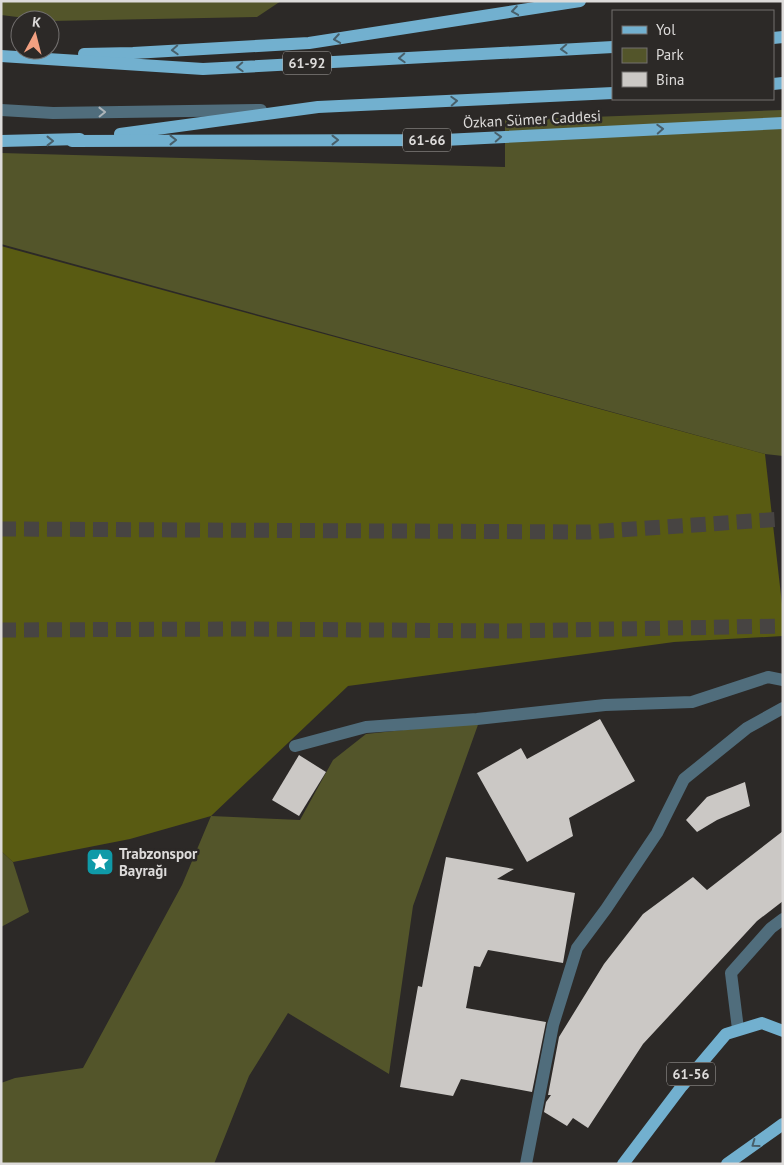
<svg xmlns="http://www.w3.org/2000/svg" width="784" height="1165" viewBox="0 0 784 1165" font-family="'PT Sans',sans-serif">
  <rect width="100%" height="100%" fill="#2c2927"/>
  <!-- green -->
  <g fill="#53552a">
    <polygon points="1,1 281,1 257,17 50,21 1,15"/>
    <polygon points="783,110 783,456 765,454 1,244 1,153 505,167 505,120"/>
    <polygon points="479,722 413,906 389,1074 288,1013 249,1076 214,1164 1,1164 1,1083 15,1078 83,1068 182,885 211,816 300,820 333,760 366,734"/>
    <polygon points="1,851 13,862 29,912 1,927"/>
  </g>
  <!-- forest -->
  <polygon fill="#595b12" points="1,246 765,454 783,613 783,636 674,642 348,686 211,816 130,839 13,862 1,851"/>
  <!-- building -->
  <g fill="#cbc8c5">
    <polygon points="600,719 635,781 569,818 573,836 527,862 477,773 521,748 527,759"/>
    <polygon points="299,755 326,772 299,816 272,800"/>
    <polygon points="745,782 750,806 717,820 697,832 686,820 707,797"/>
    <polygon points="783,831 783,901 757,921 643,1044 588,1128 573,1118 567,1126 544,1112 546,1102 551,1095 548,1095 559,1037 604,964 643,914 693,877 707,890"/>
    <polygon points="446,857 514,869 497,879 575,893 563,963 488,950 480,967 474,966 466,1008 546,1022 532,1092 461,1079 453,1096 400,1087 418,986 422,987"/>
  </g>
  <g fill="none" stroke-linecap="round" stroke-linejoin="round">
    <!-- highway-tunnel -->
    <g stroke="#474442" stroke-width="15" stroke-dasharray="15 8" stroke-linecap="butt">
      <polyline points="1,529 589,532 783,519"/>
      <polyline points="1,630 242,629 509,631 783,626"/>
    </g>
    <!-- minor -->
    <g stroke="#506d7c" stroke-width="12">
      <polyline points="1,110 53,113 261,110"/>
      <polyline points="295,746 366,727 477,719 605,705 692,702 768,677 783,680"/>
      <polyline points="738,1029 731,973 771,928 783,919"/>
      <polyline points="526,1164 553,1025 577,948 606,909 657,833 684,779 747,728 783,708"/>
    </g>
    <!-- major -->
    <g stroke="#72b0cf" stroke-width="12">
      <polyline points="773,38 783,37"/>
      <polyline points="84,54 133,53 309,43 580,1"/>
      <polyline points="1,56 203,69 613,47"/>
      <polyline points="773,84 783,83"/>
      <polyline points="120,134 318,107 613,93"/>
      <polyline points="1,141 80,139"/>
      <polyline points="72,141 444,140 783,123"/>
      <polyline points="623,1164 682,1086 726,1034 762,1023 783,1031"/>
      <polyline points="727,1164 783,1124"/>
    </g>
  </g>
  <!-- one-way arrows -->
  <defs><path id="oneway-chevron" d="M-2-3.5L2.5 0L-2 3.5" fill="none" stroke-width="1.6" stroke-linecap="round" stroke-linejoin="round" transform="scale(1.25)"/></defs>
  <g stroke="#485f6a">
    <use href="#oneway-chevron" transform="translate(515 11) rotate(171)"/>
    <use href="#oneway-chevron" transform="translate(337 39) rotate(171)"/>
    <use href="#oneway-chevron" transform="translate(564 49) rotate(177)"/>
    <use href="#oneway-chevron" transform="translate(175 50) rotate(177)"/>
    <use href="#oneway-chevron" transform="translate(402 58) rotate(177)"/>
    <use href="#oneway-chevron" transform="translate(240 67) rotate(177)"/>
    <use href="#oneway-chevron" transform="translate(454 101) rotate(-3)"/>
    <use href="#oneway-chevron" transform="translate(660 129) rotate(-3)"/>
    <use href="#oneway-chevron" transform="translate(498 137) rotate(-3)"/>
    <use href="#oneway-chevron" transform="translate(173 140)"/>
    <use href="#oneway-chevron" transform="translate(335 140)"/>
    <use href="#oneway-chevron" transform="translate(50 141)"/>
    <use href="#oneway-chevron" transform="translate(755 1144) rotate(144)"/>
  </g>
  <use stroke="#acb4b9" href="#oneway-chevron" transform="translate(102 112) rotate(-1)"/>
  <!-- icons -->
  <defs>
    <symbol id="sight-square" viewBox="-11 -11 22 22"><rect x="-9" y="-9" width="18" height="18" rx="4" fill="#0f9aa8" stroke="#2c2927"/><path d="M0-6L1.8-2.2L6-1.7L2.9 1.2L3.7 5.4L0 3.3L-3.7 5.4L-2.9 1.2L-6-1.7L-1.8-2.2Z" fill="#fff"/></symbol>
  </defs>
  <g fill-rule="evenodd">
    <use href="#sight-square" x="84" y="846" width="32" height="32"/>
  </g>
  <g text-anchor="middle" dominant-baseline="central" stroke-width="5" stroke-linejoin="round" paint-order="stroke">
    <!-- shield labels -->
    <g fill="#2c2927" stroke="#a8a6a4" stroke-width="1">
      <rect x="283" y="51.5" width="48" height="23" rx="4"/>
      <rect x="403" y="128.5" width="48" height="23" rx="4"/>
      <rect x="667" y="1062.5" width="48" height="23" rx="4"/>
    </g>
    <g font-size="14" font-weight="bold" fill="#dddbda">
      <text x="307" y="63">61-92</text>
      <text x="427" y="140">61-66</text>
      <text x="691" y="1074">61-56</text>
    </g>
    <!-- street labels -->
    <g font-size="15" fill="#dddbda" stroke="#2c2927">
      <text transform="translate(532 119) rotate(-3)">Özkan Sümer Caddesi</text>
    </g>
    <!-- poi labels -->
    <g font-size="15" font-weight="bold" fill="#dddbda" stroke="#2c2927" text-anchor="start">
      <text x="119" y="853">Trabzonspor<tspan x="119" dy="17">Bayrağı</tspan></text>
    </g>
  </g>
  <!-- border -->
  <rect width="784" height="1165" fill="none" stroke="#dddbda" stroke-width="5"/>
  <!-- legend -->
  <rect x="612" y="10" width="162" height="90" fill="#2c2927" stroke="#73706f"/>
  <rect x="622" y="26" width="25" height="8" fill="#72b0cf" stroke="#73706f"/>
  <text x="656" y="35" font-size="15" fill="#dddbda">Yol</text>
  <rect x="622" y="48" width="25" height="15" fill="#53552a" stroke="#73706f"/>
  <text x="656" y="60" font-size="15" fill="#dddbda">Park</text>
  <rect x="622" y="72" width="25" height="15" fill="#cbc8c5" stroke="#73706f"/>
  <text x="656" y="85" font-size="15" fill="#dddbda">Bina</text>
  <!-- north arrow -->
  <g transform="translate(35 35) rotate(7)"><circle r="24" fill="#2c2927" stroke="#73706f"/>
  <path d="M0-4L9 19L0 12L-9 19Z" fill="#f2a081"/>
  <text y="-8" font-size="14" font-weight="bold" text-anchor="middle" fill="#dddbda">K</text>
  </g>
</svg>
